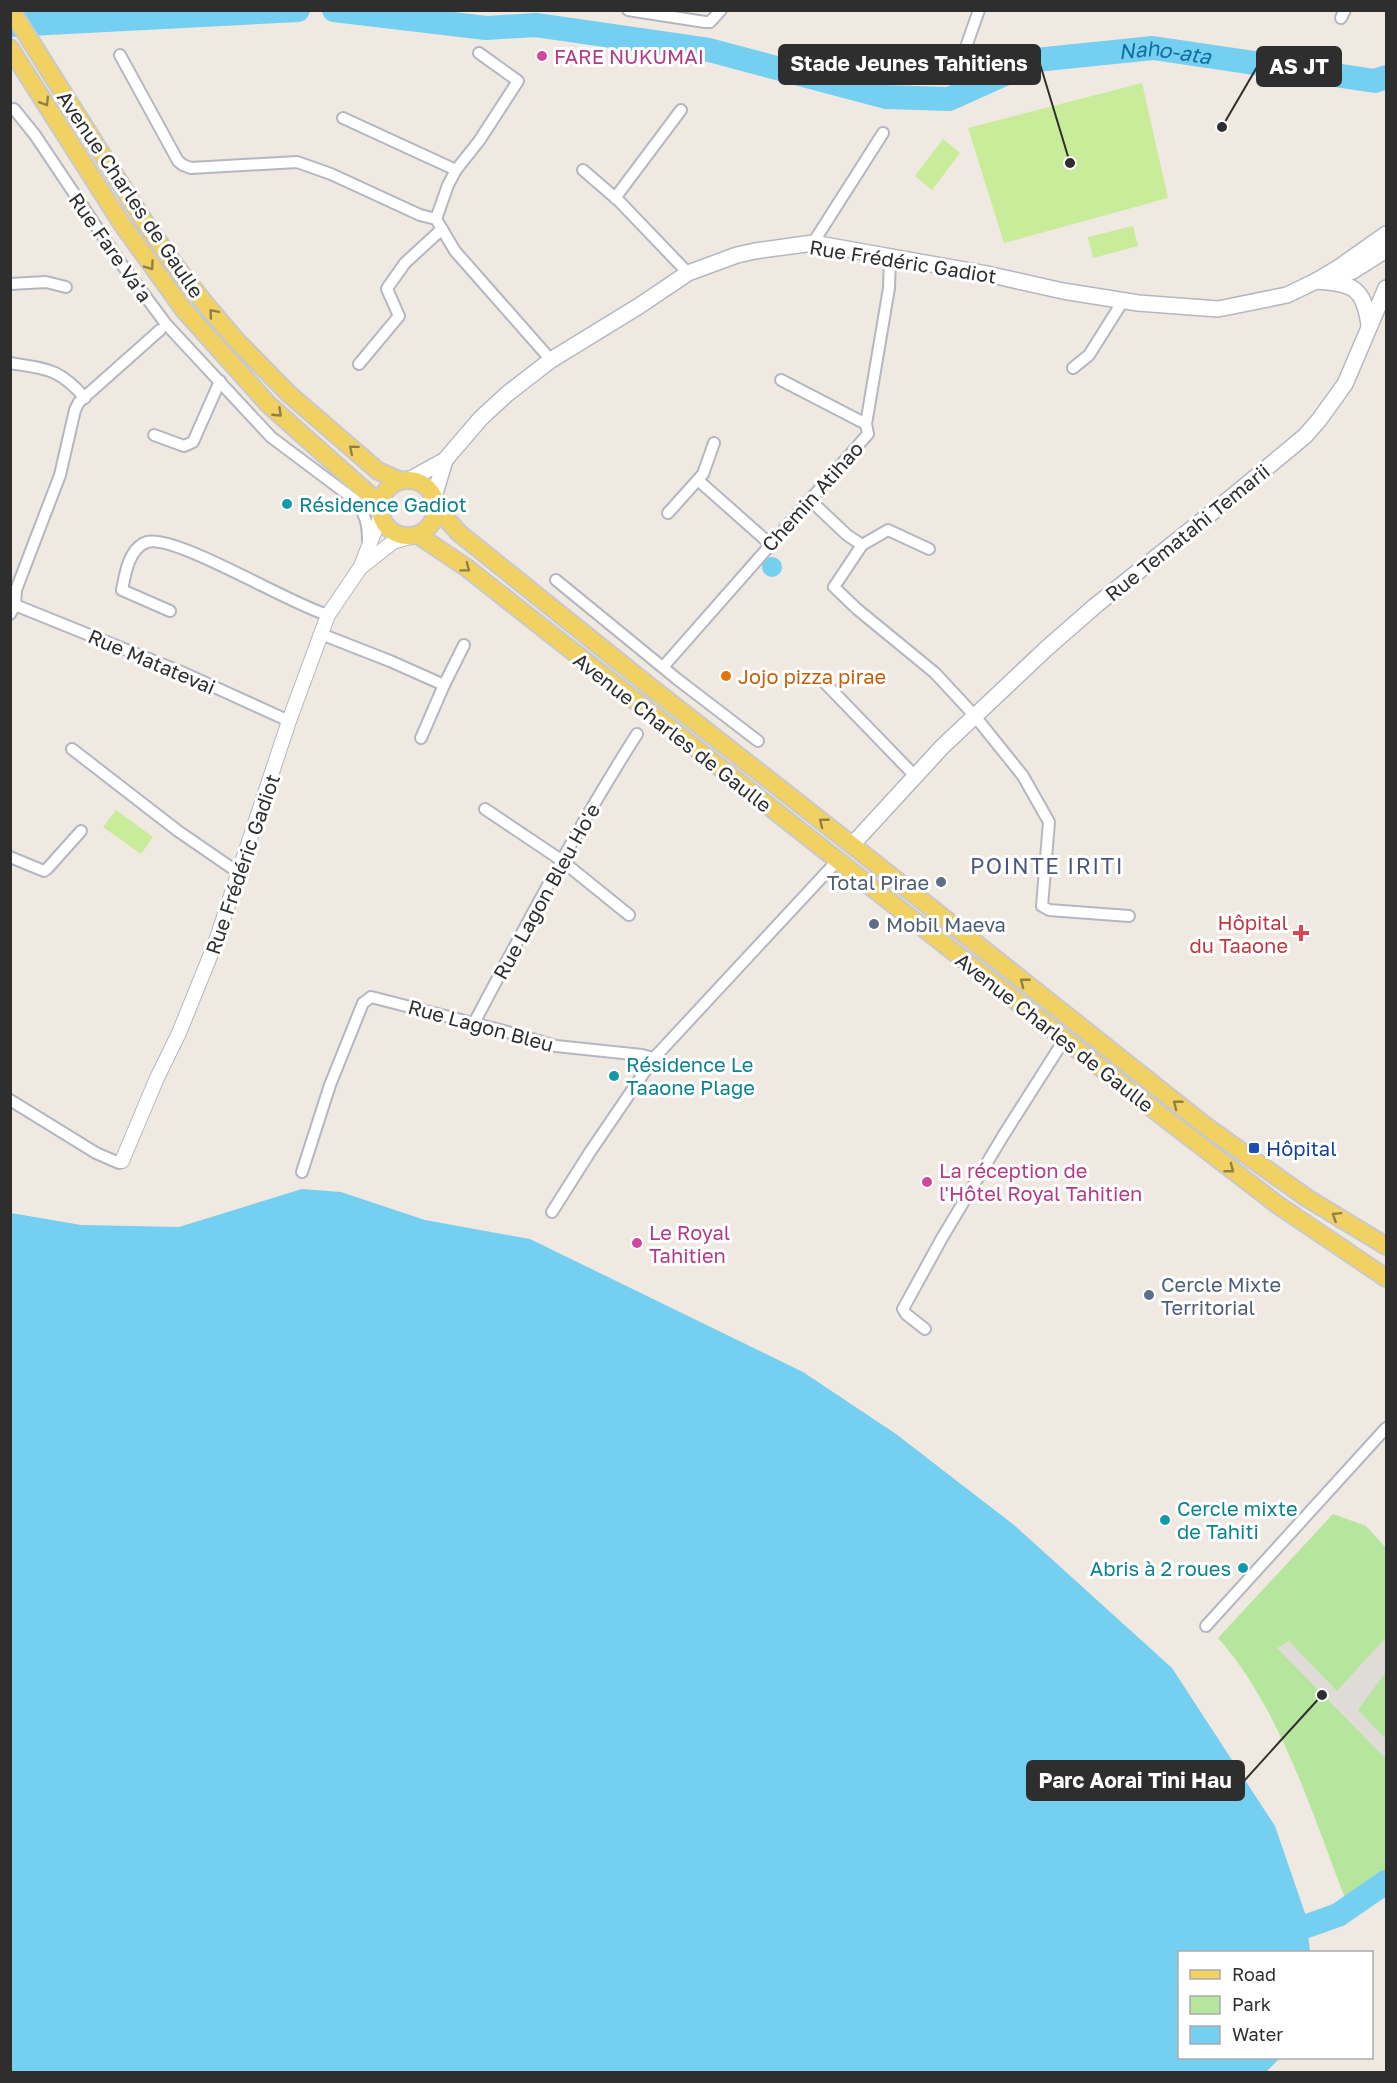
<svg xmlns="http://www.w3.org/2000/svg" width="1397" height="2083" viewBox="0 0 1397 2083" font-family="'Golos Text',sans-serif">
  <rect width="100%" height="100%" fill="#efe9e1"/>
  <!-- green -->
  <path fill="#b6e59e" d="M 1333,1514 L 1366,1526 L 1386,1548 L 1386,1876 L 1345,1898 C 1312,1813 1279,1706 1218,1638 Z"/>
  <!-- pitch -->
  <g fill="#c9ec9a">
    <polygon points="1142,83 1168,198 1004,243 968,128"/>
    <polygon points="943,139 960,153 932,190 915,176"/>
    <polygon points="1133,226 1138,246 1093,258 1088,237"/>
    <polygon points="116,810 153,837 141,854 103,827"/>
  </g>
  <!-- plaza -->
  <polygon fill="#dfdcd8" points="1386,1637 1386,1672 1358,1710 1386,1739 1386,1759 1277,1648 1289,1641 1337,1691"/>
  <!-- water -->
  <g fill="#75cff0">
    <circle cx="772" cy="567" r="10"/>
    <polygon points="302,1189 341,1192 425,1220 530,1239 803,1372 896,1434 1014,1525 1172,1668 1275,1826 1306,1916 1310,1952 1180,1952 1180,2058 1280,2058 1266,2072 11,2072 11,1213 81,1225 179,1227"/>
  </g>
  <g fill="none" stroke-linecap="round" stroke-linejoin="round">
    <!-- river -->
    <g stroke="#75cff0" stroke-width="24">
      <path id="s1" d="M 334,10 L 486,28 L 536,25 L 709,50 L 886,97 L 949,99 L 1036,60 L 1153,48 L 1375,81 L 1386,77"/>
      <polyline points="10,25 298,10"/>
      <polyline points="1307,1926 1338,1915 1386,1882"/>
    </g>
    <defs>
      <g id="minor">
        <polyline points="628,10 705,22 710,22 721,10"/>
        <polyline points="1341,18 1345,10"/>
        <polyline points="966,47 979,10"/>
        <polyline points="120,55 178,161 183,165 191,168 297,162 331,174 420,215 436,219 455,251 551,360"/>
        <path d="M 10,110 L 14,109 L 35,135 L 120,262 L 166,324 L 271,437 L 355,500 C 365,513 368,524 368,540"/>
        <polyline points="343,118 456,170"/>
        <polyline points="583,170 619,201 688,273"/>
        <polyline points="615,198 681,110"/>
        <polyline points="436,219 448,185 456,170 479,141 518,81 479,53"/>
        <polyline points="813,243 883,133"/>
        <polyline points="10,284 46,282 66,287"/>
        <path d="M 10,363 C 47,369 59,368 85,398"/>
        <polyline points="359,364 399,316 387,289 388,287 405,263 442,229"/>
        <polyline points="1073,368 1089,355 1123,301"/>
        <polyline points="781,380 866,424"/>
        <polyline points="154,435 184,446 193,442 220,381"/>
        <polyline points="699,481 770,544"/>
        <polyline points="810,500 847,535 862,545 888,530 929,549"/>
        <polyline points="668,513 703,474 714,443"/>
        <polyline points="862,545 834,587 857,609 935,673 974,715 1023,776 1049,822 1042,906 1049,910 1129,916"/>
        <polyline points="556,580 677,679 758,741"/>
        <polyline points="10,603 186,674 289,721"/>
        <path d="M 170,611 L 122,590 C 125,574 129,548 147,542 C 176,534 291,605 328,615"/>
        <polyline points="10,614 15,605 16,590 60,475 75,410 79,402 160,330"/>
        <polyline points="321,634 390,661 444,685 421,738"/>
        <polyline points="663,667 868,434 866,424 889,288 890,257"/>
        <polyline points="823,681 915,776"/>
        <polyline points="444,685 464,645"/>
        <polyline points="72,749 178,831 239,873"/>
        <polyline points="485,809 561,860 629,915"/>
        <polyline points="10,857 44,871 47,869 81,831"/>
        <path d="M 474,1023 C 526,925 577,828 637,734"/>
        <polyline points="10,1100 96,1153 119,1163 122,1161"/>
        <polyline points="302,1172 330,1085 363,1003 371,997 504,1031 556,1046 642,1055 654,1058"/>
        <polyline points="552,1212 590,1152 654,1058 837,861"/>
        <polyline points="925,1329 906,1314 903,1309 942,1238 1003,1136 1064,1040"/>
        <polyline points="1206,1626 1386,1428"/>
      </g>
      <g id="tertiary">
        <polyline points="361,566 381,515"/>
        <polyline points="122,1161 157,1078 179,1033 215,944 289,721 328,615 360,568 393,542 412,536"/>
      </g>
      <g id="secondary">
        <polyline points="1337,277 1353,271 1386,250"/>
        <path d="M 1316,281 C 1352,283 1364,287 1369,325"/>
        <polyline points="409,480 445,460 481,418 507,394 551,360 639,306 688,273 737,255 755,251 813,243 987,274 1063,291 1138,303 1218,309 1287,295 1316,281 1338,268 1386,234"/>
        <polyline points="434,497 445,460"/>
        <polyline points="852,845 942,747 1047,648 1095,606 1234,495 1305,436 1319,420 1345,384 1386,288"/>
      </g>
      <g id="primary">
        <polyline points="11,10 142,218 171,260 203,301 236,340 289,394 378,471 401,481"/>
        <polyline points="10,48 122,224 184,310 269,405 380,504"/>
        <circle cx="408" cy="508" r="28"/>
        <polyline points="436,507 459,533 648,685 852,845 1207,1127 1307,1198 1386,1246"/>
        <polyline points="418,535 467,568 1153,1109 1278,1205 1386,1278"/>
      </g>
    </defs>
    <!-- minor casing -->
    <use href="#minor" stroke="#b4b7c1" stroke-width="14"/>
    <!-- tertiary casing -->
    <use href="#tertiary" stroke="#b4b7c1" stroke-width="16"/>
    <!-- secondary casing -->
    <use href="#secondary" stroke="#b4b7c1" stroke-width="18"/>
    <!-- primary casing -->
    <use href="#primary" stroke="#c9c9c9" stroke-width="20"/>
    <!-- minor -->
    <use href="#minor" stroke="#fff" stroke-width="10"/>
    <!-- tertiary -->
    <use href="#tertiary" stroke="#fff" stroke-width="14"/>
    <!-- secondary -->
    <use href="#secondary" stroke="#fff" stroke-width="15"/>
    <!-- primary -->
    <use href="#primary" stroke="#f2d163" stroke-width="16"/>
  </g>
  <!-- one-way arrows -->
  <defs><path id="oneway-chevron" d="M-2-3.5L2.5 0L-2 3.5" fill="none" stroke-width="1.6" stroke-linecap="round" stroke-linejoin="round" transform="scale(1.5)"/></defs>
  <g stroke="#908048">
    <use href="#oneway-chevron" transform="translate(45 102) rotate(58)"/>
    <use href="#oneway-chevron" transform="translate(150 266) rotate(55)"/>
    <use href="#oneway-chevron" transform="translate(213 313) rotate(-130)"/>
    <use href="#oneway-chevron" transform="translate(278 413) rotate(43)"/>
    <use href="#oneway-chevron" transform="translate(353 449) rotate(-140)"/>
    <use href="#oneway-chevron" transform="translate(466 568) rotate(37)"/>
    <use href="#oneway-chevron" transform="translate(823 822) rotate(-142)"/>
    <use href="#oneway-chevron" transform="translate(1024 982) rotate(-142)"/>
    <use href="#oneway-chevron" transform="translate(1177 1104) rotate(-142)"/>
    <use href="#oneway-chevron" transform="translate(1230 1169) rotate(38)"/>
    <use href="#oneway-chevron" transform="translate(1336 1216) rotate(-148)"/>
  </g>
  <!-- markers -->
  <g fill="#d1479c" stroke="#fff" stroke-width="2">
    <circle cx="542" cy="56" r="6"/>
    <circle cx="927" cy="1182" r="6"/>
    <circle cx="637" cy="1243" r="6"/>
  </g>
  <g fill="#0f9aa8" stroke="#fff" stroke-width="2">
    <circle cx="287" cy="504" r="6"/>
    <circle cx="614" cy="1076" r="6"/>
    <circle cx="1165" cy="1520" r="6"/>
    <circle cx="1243" cy="1568" r="6"/>
  </g>
  <circle fill="#e8710a" stroke="#fff" stroke-width="2" cx="726" cy="676" r="6"/>
  <g fill="#5c6f8a" stroke="#fff" stroke-width="2">
    <circle cx="941" cy="882" r="6"/>
    <circle cx="874" cy="924" r="6"/>
    <circle cx="1149" cy="1295" r="6"/>
  </g>
  <path fill="#e0444e" stroke="#fff" stroke-width="2" d="M1298 924h6v6h6v6h-6v6h-6v-6h-6v-6h6z"/>
  <rect fill="#1a4fb4" stroke="#fff" stroke-width="2" x="1248" y="1142" width="12" height="12" rx="3"/>
  <g text-anchor="middle" dominant-baseline="central" stroke-width="6" stroke-linejoin="round" paint-order="stroke">
    <!-- hotel labels -->
    <g font-size="20" fill="#b23c85" stroke="#fff" text-anchor="start">
      <text x="554" y="56">FARE NUKUMAI</text>
      <text x="939" y="1170">La réception de<tspan x="939" dy="23">l'Hôtel Royal Tahitien</tspan></text>
      <text x="649" y="1232">Le Royal<tspan x="649" dy="23">Tahitien</tspan></text>
    </g>
    <!-- street labels -->
    <g font-size="20" fill="#2e2e2e" stroke="#fff">
      <text transform="translate(131 194) rotate(56)">Avenue Charles de Gaulle</text>
      <text transform="translate(111 247) rotate(55)">Rue Fare Va'a</text>
      <text transform="translate(903 261) rotate(9)">Rue Frédéric Gadiot</text>
      <text transform="translate(812 496) rotate(-48)">Chemin Atihao</text>
      <text transform="translate(1187 532) rotate(-39)">Rue Tematahi Temarii</text>
      <text transform="translate(152 661) rotate(23)">Rue Matatevai</text>
      <text transform="translate(673 732) rotate(38)">Avenue Charles de Gaulle</text>
      <text transform="translate(242 864) rotate(-71)">Rue Frédéric Gadiot</text>
      <text transform="translate(546 891) rotate(-61)">Rue Lagon Bleu Ho'e</text>
      <text transform="translate(481 1025) rotate(15)">Rue Lagon Bleu</text>
      <text transform="translate(1055 1032) rotate(38)">Avenue Charles de Gaulle</text>
    </g>
    <!-- culture labels -->
    <g font-size="20" fill="#0d838f" stroke="#fff" text-anchor="start">
      <text x="299" y="504">Résidence Gadiot</text>
      <text x="626" y="1064">Résidence Le<tspan x="626" dy="23">Taaone Plage</tspan></text>
      <text x="1177" y="1508">Cercle mixte<tspan x="1177" dy="23">de Tahiti</tspan></text>
      <text x="1231" y="1568" text-anchor="end">Abris à 2 roues</text>
    </g>
    <!-- food labels -->
    <g font-size="20" fill="#c56008" stroke="#fff" text-anchor="start">
      <text x="738" y="676">Jojo pizza pirae</text>
    </g>
    <!-- service labels -->
    <g font-size="20" fill="#4e5e75" stroke="#fff" text-anchor="start">
      <text x="929" y="882" text-anchor="end">Total Pirae</text>
      <text x="886" y="924">Mobil Maeva</text>
      <text x="1161" y="1284">Cercle Mixte<tspan x="1161" dy="23">Territorial</tspan></text>
    </g>
    <!-- health labels -->
    <g font-size="20" fill="#be3a42" stroke="#fff" text-anchor="end">
      <text x="1288" y="922">Hôpital<tspan x="1288" dy="23">du Taaone</tspan></text>
    </g>
    <!-- transit labels -->
    <g font-size="20" fill="#164399" stroke="#fff" text-anchor="start">
      <text x="1266" y="1148">Hôpital</text>
    </g>
    <!-- water labels -->
    <g font-size="21" font-style="italic" fill="#0d6fa3" stroke="#fff">
      <text stroke="none"><textPath href="#s1" startOffset="849">Naho-ata</textPath></text>
    </g>
    <!-- quarter labels -->
    <g font-size="22" letter-spacing="1.5" fill="#4d5680" stroke="#fff">
      <text x="1047" y="865">POINTE IRITI</text>
    </g>
  </g>
  <!-- callouts -->
  <path fill="none" stroke="#2e2e2e" stroke-width="2" d="M1070 163L1040 64M1222 127L1257 67M1322 1695L1244 1781"/>
  <g fill="#2e2e2e" stroke="#fff" stroke-width="2">
    <circle cx="1070" cy="163" r="6"/>
    <circle cx="1222" cy="127" r="6"/>
    <circle cx="1322" cy="1695" r="6"/>
  </g>
  <g fill="#2e2e2e" stroke="#2e2e2e" stroke-width="2">
    <rect x="779" y="45" width="261" height="39" rx="6"/>
    <rect x="1257" y="47" width="84" height="39" rx="6"/>
    <rect x="1027" y="1761" width="217" height="39" rx="6"/>
  </g>
  <g font-size="21" text-anchor="middle" font-weight="bold" fill="#fff">
    <text x="909" y="71">Stade Jeunes Tahitiens</text>
    <text x="1299" y="74">AS JT</text>
    <text x="1135" y="1788">Parc Aorai Tini Hau</text>
  </g>
  <!-- border -->
  <rect width="1397" height="2083" fill="none" stroke="#2e2e2e" stroke-width="24"/>
  <!-- legend -->
  <rect x="1178" y="1951" width="195" height="108" fill="#ffffff" stroke="#ababab" stroke-width="1.5"/>
  <rect x="1190" y="1970" width="30" height="9" fill="#f2d163" stroke="#ababab" stroke-width="1.5"/>
  <text x="1232" y="1981" font-size="18" fill="#2e2e2e">Road</text>
  <rect x="1190" y="1996" width="30" height="18" fill="#b6e59e" stroke="#ababab" stroke-width="1.5"/>
  <text x="1232" y="2011" font-size="18" fill="#2e2e2e">Park</text>
  <rect x="1190" y="2026" width="30" height="18" fill="#75cff0" stroke="#ababab" stroke-width="1.5"/>
  <text x="1232" y="2041" font-size="18" fill="#2e2e2e">Water</text>
</svg>
